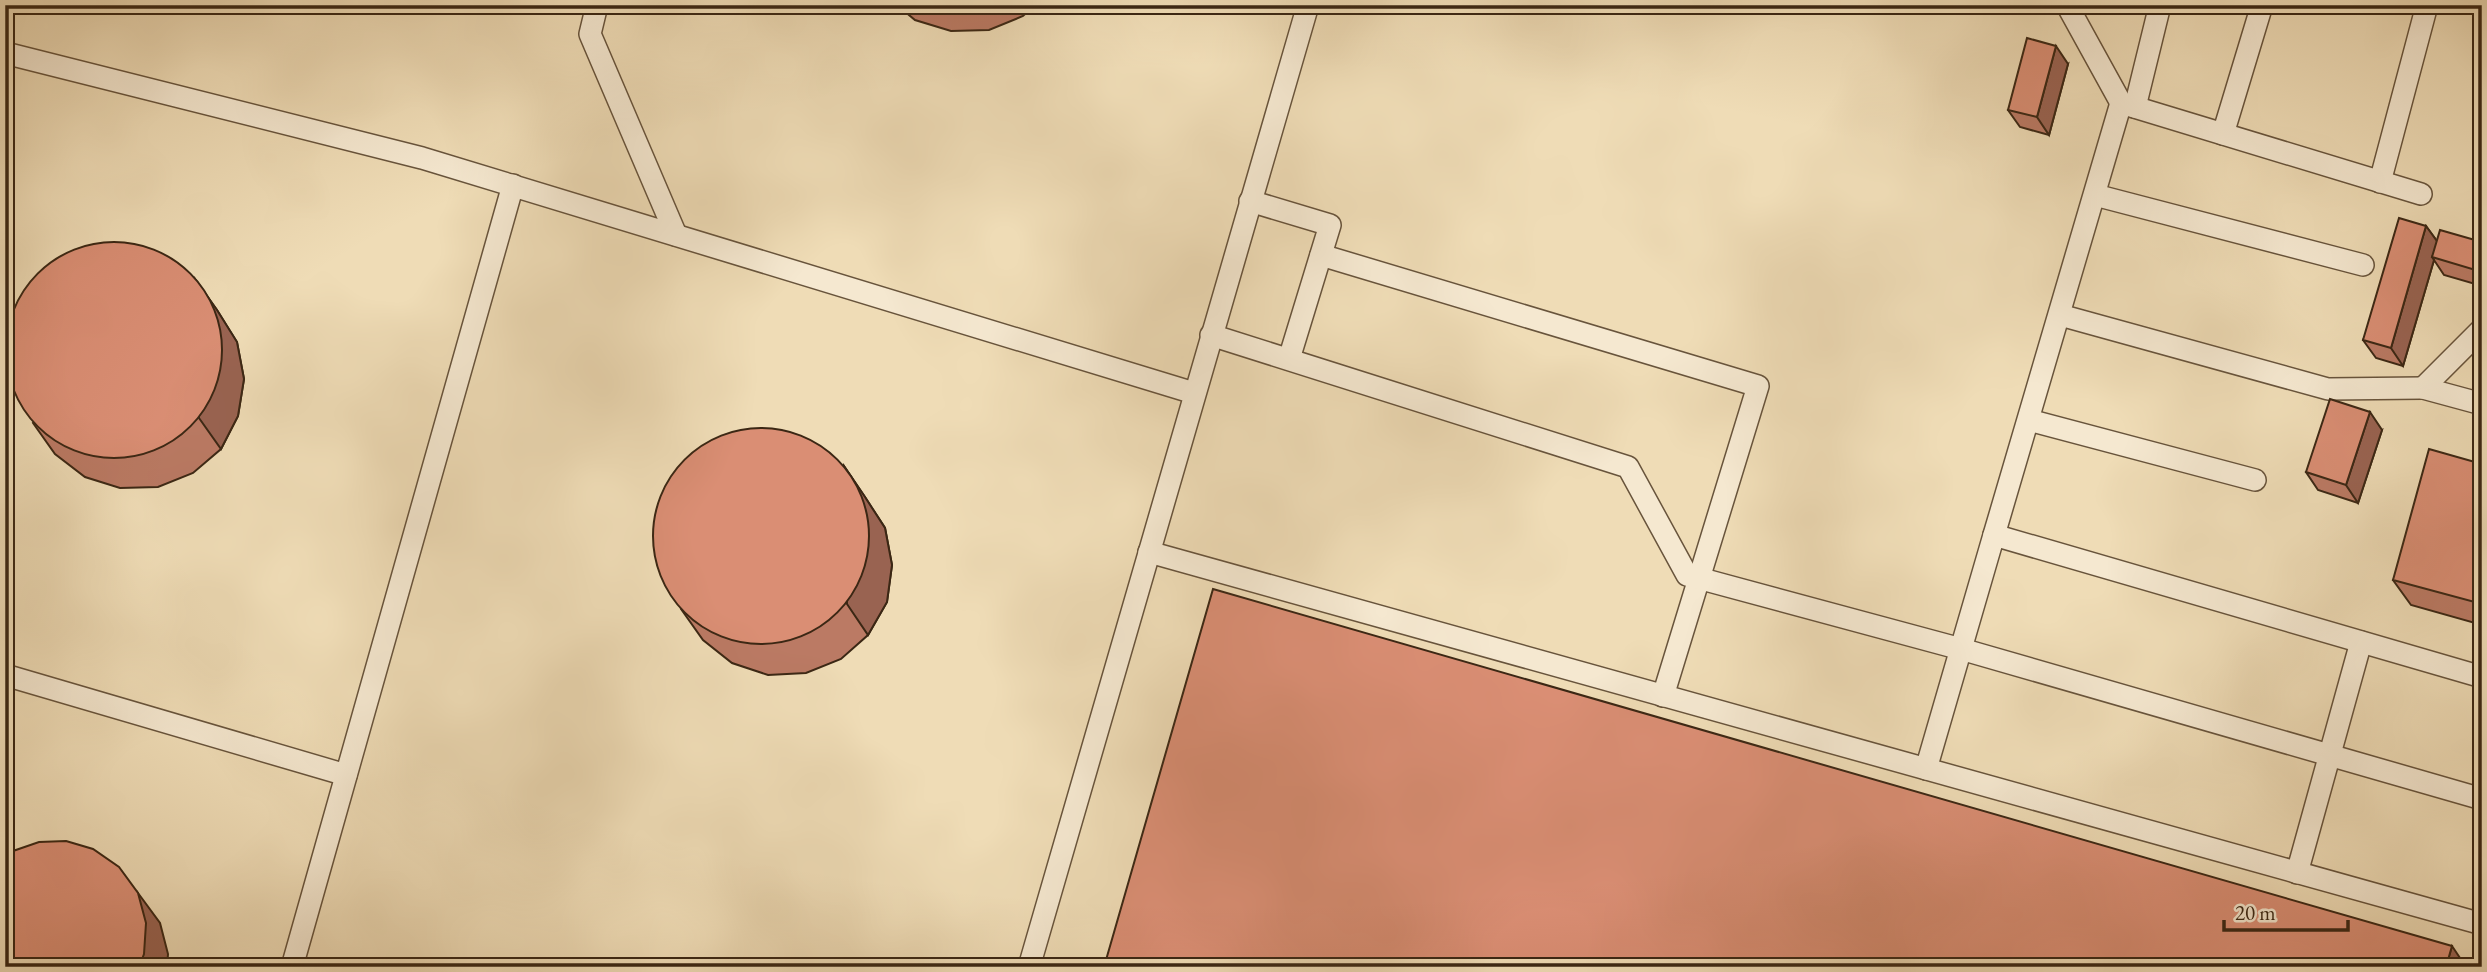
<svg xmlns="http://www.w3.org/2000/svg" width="2487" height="972" viewBox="0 0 2487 972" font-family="'EB Garamond',serif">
  <rect width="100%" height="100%" fill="#efdcb6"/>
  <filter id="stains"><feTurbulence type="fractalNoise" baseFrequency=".00286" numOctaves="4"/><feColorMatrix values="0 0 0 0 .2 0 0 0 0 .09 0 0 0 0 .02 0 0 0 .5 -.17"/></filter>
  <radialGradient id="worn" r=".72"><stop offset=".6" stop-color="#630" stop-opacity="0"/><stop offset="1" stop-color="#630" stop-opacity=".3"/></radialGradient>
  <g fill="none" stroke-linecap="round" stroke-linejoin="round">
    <defs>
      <g id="lane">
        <polyline points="597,5 590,34 676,235"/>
        <polyline points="2067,5 2121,103"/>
        <polyline points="5,53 422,158 1194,393"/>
        <polyline points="2135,107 2160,5"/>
        <polyline points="2223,134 2262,5"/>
        <polyline points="2380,182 2427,5"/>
        <polyline points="2095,195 2363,265"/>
        <polyline points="1250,201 1330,225 1289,359"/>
        <polyline points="1321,255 1758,386 1663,696"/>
        <polyline points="2060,315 2328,389 2423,388"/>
        <polyline points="2482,329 2423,388 2482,404"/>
        <polyline points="1211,335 1628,467 1687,575 1961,649 2482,799"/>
        <polyline points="2029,420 2255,480"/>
        <polyline points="1994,535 2121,103 2421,194"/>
        <polyline points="1149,552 2482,924"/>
        <polyline points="5,675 346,775"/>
        <polyline points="1926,769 1994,535 2482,677"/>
        <polyline points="2297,873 2361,642"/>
        <polyline points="292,967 513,185"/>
        <polyline points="1029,967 1308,5"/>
      </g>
    </defs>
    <!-- lane casing -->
    <use href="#lane" stroke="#68543c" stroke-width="24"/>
    <!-- lane -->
    <use href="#lane" stroke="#f5e8d0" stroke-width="21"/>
  </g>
  <!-- wall -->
  <g fill="#bb7a64" stroke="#3b2714" stroke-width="2">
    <polygon points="897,5 1035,5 1023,16 989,30 951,31 915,20"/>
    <polygon points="2068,64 2049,135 2020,127 2008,110"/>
    <polygon points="2426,226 2437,241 2482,242 2482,286 2444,275 2434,260 2403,366 2376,358 2363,340"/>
    <polygon points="195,279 217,310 237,342 244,379 238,416 221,449 193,473 158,487 120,488 85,477 55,454 33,423"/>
    <polygon points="2382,430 2358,503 2318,490 2306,472"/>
    <polygon points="2482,464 2482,625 2411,605 2393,580"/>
    <polygon points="844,466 865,497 885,528 892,565 887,602 868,635 841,659 806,673 768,675 732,663 703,640 681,609"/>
  </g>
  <!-- shaded-wall -->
  <g fill="#996351" stroke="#3b2714" stroke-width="2">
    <polygon points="2056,46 2068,64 2049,135 2037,117"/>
    <polygon points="2426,226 2439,244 2432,257 2434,260 2403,366 2391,348"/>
    <polygon points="195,279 217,310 237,342 244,379 238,416 221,449 199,418"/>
    <polygon points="2370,412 2382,430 2358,503 2346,485"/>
    <polygon points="844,466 865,497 885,528 892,565 887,602 868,635 847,604"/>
    <polygon points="138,893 160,923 168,954 167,967 139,967"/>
    <polygon points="2452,946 2466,967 2446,967"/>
  </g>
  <!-- building -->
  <g fill="#da8e74" stroke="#3b2714" stroke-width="2">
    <polygon points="2027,38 2056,46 2037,117 2008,110"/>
    <polygon points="2399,218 2426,226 2391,348 2363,340"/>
    <polygon points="2440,230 2482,242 2482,272 2432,257"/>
    <circle cx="114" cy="350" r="108"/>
    <polygon points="2330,399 2370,412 2346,485 2306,472"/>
    <circle cx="761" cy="536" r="108"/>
    <polygon points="2429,449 2482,464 2482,604 2393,580"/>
    <polygon points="1213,589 2452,946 2446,967 1104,967"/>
    <polygon points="66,841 93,849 119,867 138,893 146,923 144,954 139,967 5,967 5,856 13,851 39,842"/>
  </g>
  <!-- margin -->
  <rect width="2487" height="972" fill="none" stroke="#efdcb6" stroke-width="28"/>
  <rect x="7" y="7" width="2473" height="958" fill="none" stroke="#3b2714" stroke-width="3.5"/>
  <rect x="14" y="14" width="2459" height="944" fill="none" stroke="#3b2714" stroke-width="2"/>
  <!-- scale -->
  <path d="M2224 920v10h124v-10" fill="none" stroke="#3b2714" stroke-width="3.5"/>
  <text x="2235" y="920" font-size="21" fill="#3b2714" stroke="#f5e8d0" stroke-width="5" paint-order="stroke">20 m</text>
  <rect width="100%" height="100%" filter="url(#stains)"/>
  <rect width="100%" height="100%" fill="url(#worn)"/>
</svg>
